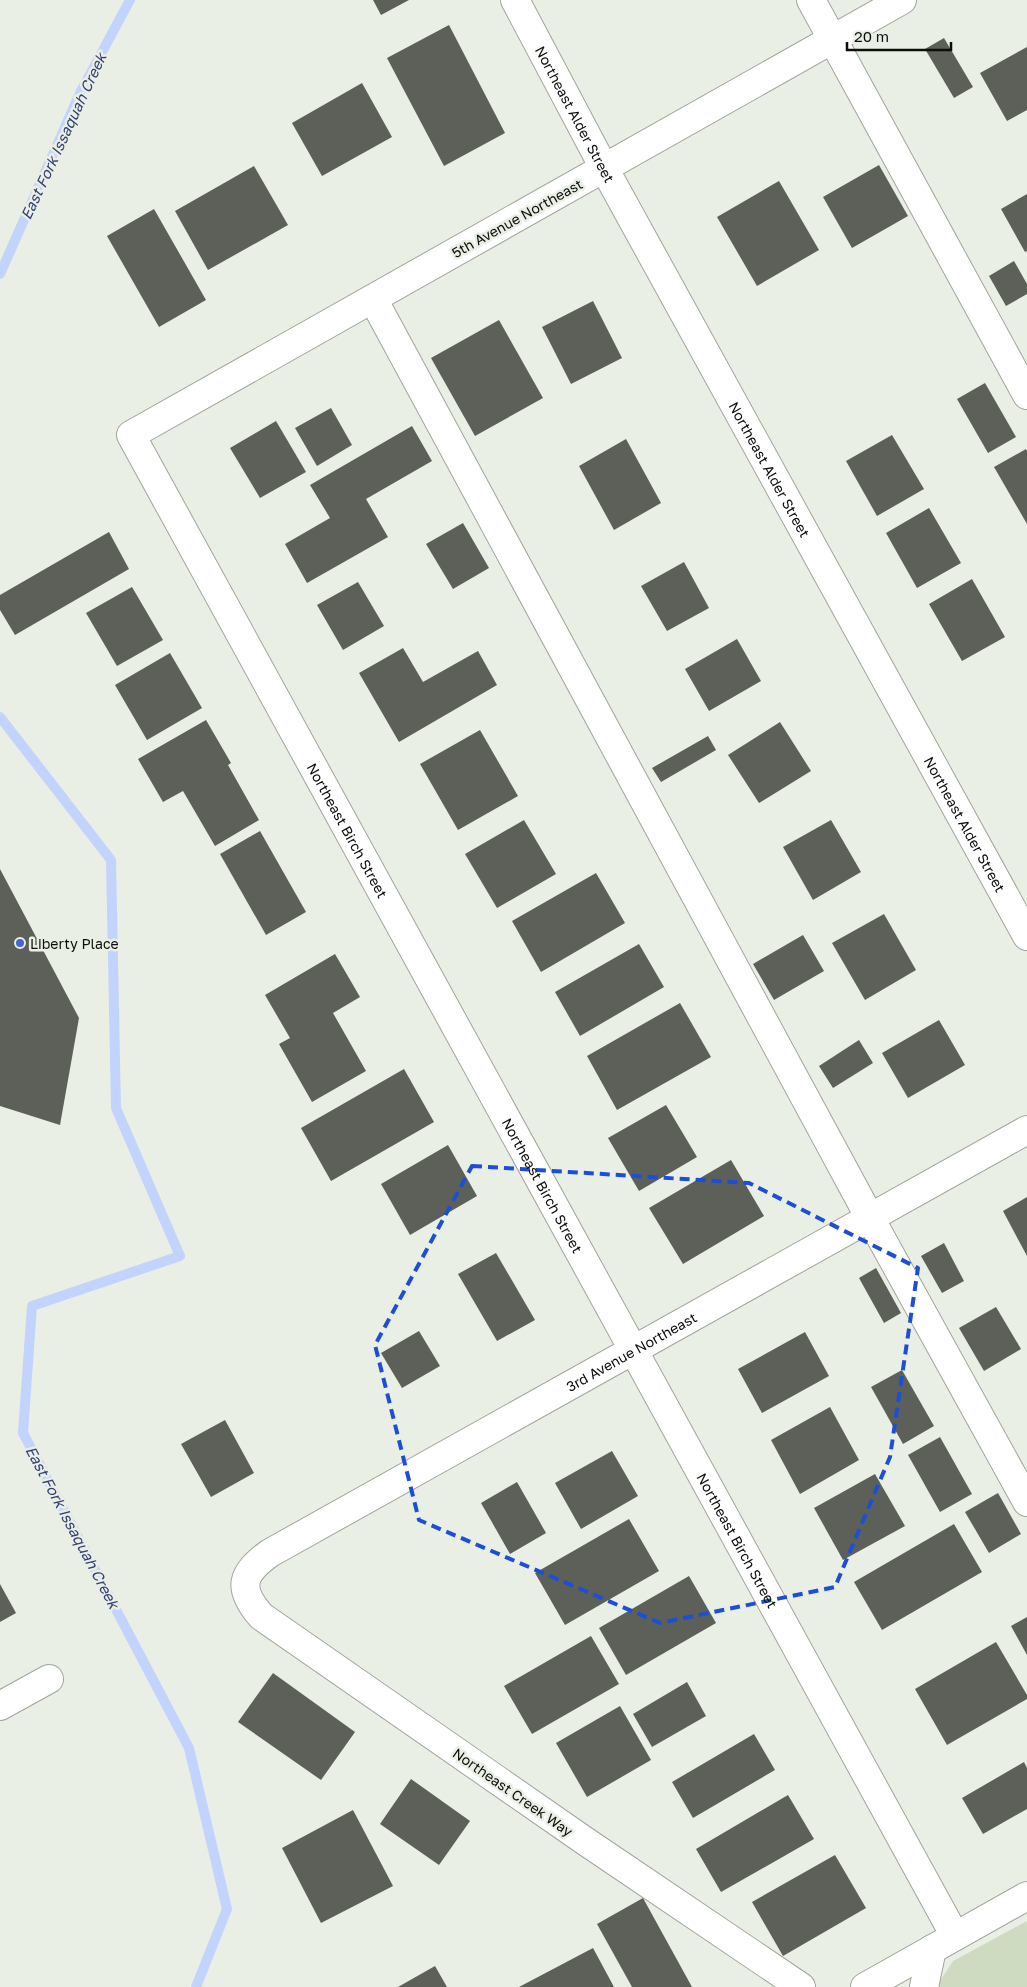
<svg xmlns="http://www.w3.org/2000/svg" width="1027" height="1987" viewBox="0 0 1027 1987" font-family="'Golos Text',sans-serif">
  <rect width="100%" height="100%" fill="#eaefe5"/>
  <!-- green -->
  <polygon fill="#cfdbc1" points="1027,1921 1027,1987 936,1987 953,1961"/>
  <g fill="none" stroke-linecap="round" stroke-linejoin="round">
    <!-- stream -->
    <g stroke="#c2d3fe" stroke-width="10">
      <polyline points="0,274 81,91 130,0"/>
      <polyline points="0,717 111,860 116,1108 180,1256 32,1306 23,1433 189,1748 227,1909 196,1987"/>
    </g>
  </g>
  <!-- building -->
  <g fill="#5c6058">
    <polygon points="373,0 409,0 381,15"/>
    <polygon points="449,25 505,133 444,166 387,58"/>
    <polygon points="944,38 973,87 954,98 925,49"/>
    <polygon points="1027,47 1027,110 1007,121 980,73"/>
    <polygon points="362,83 392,137 322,176 292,123"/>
    <polygon points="879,165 908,216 852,248 823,197"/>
    <polygon points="254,166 288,225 208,270 175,211"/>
    <polygon points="779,181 819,250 757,286 717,217"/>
    <polygon points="1027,194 1027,251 1025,252 1001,209"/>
    <polygon points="154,209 206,300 159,327 107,236"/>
    <polygon points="1014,261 1027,284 1027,294 1006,306 989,276"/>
    <polygon points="593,301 622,358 571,384 542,327"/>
    <polygon points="499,320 543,398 475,436 431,358"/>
    <polygon points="985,383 1016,437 988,453 957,399"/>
    <polygon points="331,408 352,445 317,466 295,428"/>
    <polygon points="276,421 306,472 260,498 230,448"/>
    <polygon points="412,426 432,461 366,499 388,537 307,583 285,544 330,518 310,485"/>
    <polygon points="892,435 924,489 877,516 846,461"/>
    <polygon points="626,439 661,503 614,530 579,466"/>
    <polygon points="1026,449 1027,451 1027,524 994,467"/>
    <polygon points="929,508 961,563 917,588 886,533"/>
    <polygon points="463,523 489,568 453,589 426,544"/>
    <polygon points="109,532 129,569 15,635 0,610 0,595"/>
    <polygon points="684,562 709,608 667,631 641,586"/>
    <polygon points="972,579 1005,637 962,661 929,604"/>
    <polygon points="358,582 384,626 343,650 317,605"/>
    <polygon points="132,587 163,640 117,666 86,613"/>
    <polygon points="737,639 761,681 709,711 685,669"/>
    <polygon points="403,648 423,682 478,651 497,685 399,742 359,673"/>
    <polygon points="170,653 202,708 147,740 115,685"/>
    <polygon points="206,720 231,763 228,765 259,820 215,846 183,791 163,802 138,759"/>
    <polygon points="780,722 811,771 759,803 728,755"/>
    <polygon points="480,730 518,796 458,830 420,764"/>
    <polygon points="708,736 716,750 661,782 652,768"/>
    <polygon points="524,820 556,874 497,908 465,854"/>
    <polygon points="831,820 861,872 813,900 783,847"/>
    <polygon points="260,831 306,912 266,935 220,854"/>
    <polygon points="0,869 79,1018 60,1125 0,1106"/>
    <polygon points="596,873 625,923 541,972 512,921"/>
    <polygon points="884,914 916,970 865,1000 832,943"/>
    <polygon points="803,935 824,971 774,1000 753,964"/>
    <polygon points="639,944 664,987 580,1036 555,992"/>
    <polygon points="335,954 360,997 333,1013 366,1071 312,1102 279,1044 290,1038 265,995"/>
    <polygon points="680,1003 711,1057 617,1110 587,1056"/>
    <polygon points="939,1020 965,1065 908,1098 882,1053"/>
    <polygon points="859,1040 873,1063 833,1088 819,1066"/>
    <polygon points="404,1069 434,1122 331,1181 301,1128"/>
    <polygon points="666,1105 697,1157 639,1191 608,1138"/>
    <polygon points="448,1145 477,1196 410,1235 381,1184"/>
    <polygon points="731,1160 764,1216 683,1264 649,1208"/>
    <polygon points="1027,1197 1027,1256 1003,1211"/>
    <polygon points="944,1243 964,1281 942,1293 921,1256"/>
    <polygon points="496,1253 535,1320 497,1341 458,1274"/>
    <polygon points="876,1268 901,1313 884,1323 859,1278"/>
    <polygon points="996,1307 1021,1349 984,1371 959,1328"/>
    <polygon points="419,1331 440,1366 402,1388 381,1353"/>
    <polygon points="805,1332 829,1376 762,1413 738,1369"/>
    <polygon points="902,1370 934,1426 903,1444 871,1387"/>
    <polygon points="830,1407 859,1460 800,1494 771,1440"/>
    <polygon points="225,1420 254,1473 211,1497 181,1444"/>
    <polygon points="940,1437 972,1494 940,1512 908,1455"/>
    <polygon points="612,1451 638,1496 581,1529 555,1483"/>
    <polygon points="875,1474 905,1526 843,1560 814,1508"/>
    <polygon points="517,1482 546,1533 510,1554 481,1503"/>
    <polygon points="998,1493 1021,1534 989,1553 965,1512"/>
    <polygon points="629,1519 659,1571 565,1625 535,1573"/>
    <polygon points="954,1524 982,1572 882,1630 854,1582"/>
    <polygon points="689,1576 716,1623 626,1675 599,1628"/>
    <polygon points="0,1584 16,1613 0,1622"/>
    <polygon points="1027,1617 1027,1655 1011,1626"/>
    <polygon points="591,1636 619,1684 532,1734 504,1686"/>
    <polygon points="996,1642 1027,1695 1027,1699 947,1745 915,1689"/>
    <polygon points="273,1673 355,1732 321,1780 238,1722"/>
    <polygon points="687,1682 706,1716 652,1747 633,1714"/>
    <polygon points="620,1706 651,1760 587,1797 556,1743"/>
    <polygon points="754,1734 775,1770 693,1818 672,1782"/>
    <polygon points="1024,1762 1027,1768 1027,1809 983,1834 962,1798"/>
    <polygon points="411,1779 470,1821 439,1865 380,1824"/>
    <polygon points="788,1795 814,1839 721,1892 696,1849"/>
    <polygon points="353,1810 393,1886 321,1923 282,1848"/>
    <polygon points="835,1855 866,1908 783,1956 752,1902"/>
    <polygon points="643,1898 692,1987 632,1987 597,1924"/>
    <polygon points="593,1948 614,1987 519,1987"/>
    <polygon points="435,1966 447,1987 398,1987"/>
  </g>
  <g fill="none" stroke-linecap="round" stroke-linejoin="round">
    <defs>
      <g id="minor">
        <path id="s1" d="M 515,0 L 604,168 L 1027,936"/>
        <polyline points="811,0 1027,395"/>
        <path id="s2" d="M 902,0 L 131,435 L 955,1936"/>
        <polyline points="373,299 870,1218 1027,1502"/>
        <polyline points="0,1706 49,1679"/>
        <path id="s3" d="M 801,1987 L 585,1841 L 261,1616 C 237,1588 241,1574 270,1553 L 1027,1130"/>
        <polyline points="865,1987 1027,1896"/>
        <polyline points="924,1987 932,1949"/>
      </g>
    </defs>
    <!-- minor casing -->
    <use href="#minor" stroke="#a0a59c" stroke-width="30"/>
    <!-- minor -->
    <use href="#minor" stroke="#fff" stroke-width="28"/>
  </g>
  <!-- marked area -->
  <path fill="none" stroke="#1d4ed8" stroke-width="4" stroke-dasharray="10 6" stroke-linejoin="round" d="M 472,1166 L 749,1183 L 918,1268 L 890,1457 L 835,1587 L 660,1623 L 419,1520 L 375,1345 Z"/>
  <!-- markers -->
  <circle fill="#4463d6" stroke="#eaefe5" stroke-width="2" cx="20" cy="943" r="5"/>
  <g text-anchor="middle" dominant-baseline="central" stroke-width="5" stroke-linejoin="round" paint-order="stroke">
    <!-- street labels -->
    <g font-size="14" fill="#0c0e0b" stroke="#eaefe5">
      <text stroke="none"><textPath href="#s1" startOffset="129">Northeast Alder Street</textPath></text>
      <text transform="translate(517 218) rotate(-29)">5th Avenue Northeast</text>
      <text stroke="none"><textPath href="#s1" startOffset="534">Northeast Alder Street</textPath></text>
      <text stroke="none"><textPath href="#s1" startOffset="939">Northeast Alder Street</textPath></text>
      <text stroke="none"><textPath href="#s2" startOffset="1336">Northeast Birch Street</textPath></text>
      <text stroke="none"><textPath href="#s2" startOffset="1741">Northeast Birch Street</textPath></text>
      <text stroke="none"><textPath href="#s3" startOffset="1146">3rd Avenue Northeast</textPath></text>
      <text stroke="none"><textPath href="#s2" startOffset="2146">Northeast Birch Street</textPath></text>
      <text transform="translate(513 1792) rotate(35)">Northeast Creek Way</text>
    </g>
    <!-- poi labels -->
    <g font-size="14" fill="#0c0e0b" stroke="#eaefe5" text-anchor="start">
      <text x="30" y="943">Liberty Place</text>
    </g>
    <!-- water labels -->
    <g font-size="15" font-style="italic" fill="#304176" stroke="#eaefe5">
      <text transform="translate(63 136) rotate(-65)">East Fork Issaquah Creek</text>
      <text transform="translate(73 1527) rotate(62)">East Fork Issaquah Creek</text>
    </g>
  </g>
  <!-- scale -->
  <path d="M847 42v8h104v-8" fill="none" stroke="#0c0e0b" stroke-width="2.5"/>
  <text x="854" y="42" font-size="15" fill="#0c0e0b" stroke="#eaefe5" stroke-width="4" paint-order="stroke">20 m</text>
</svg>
